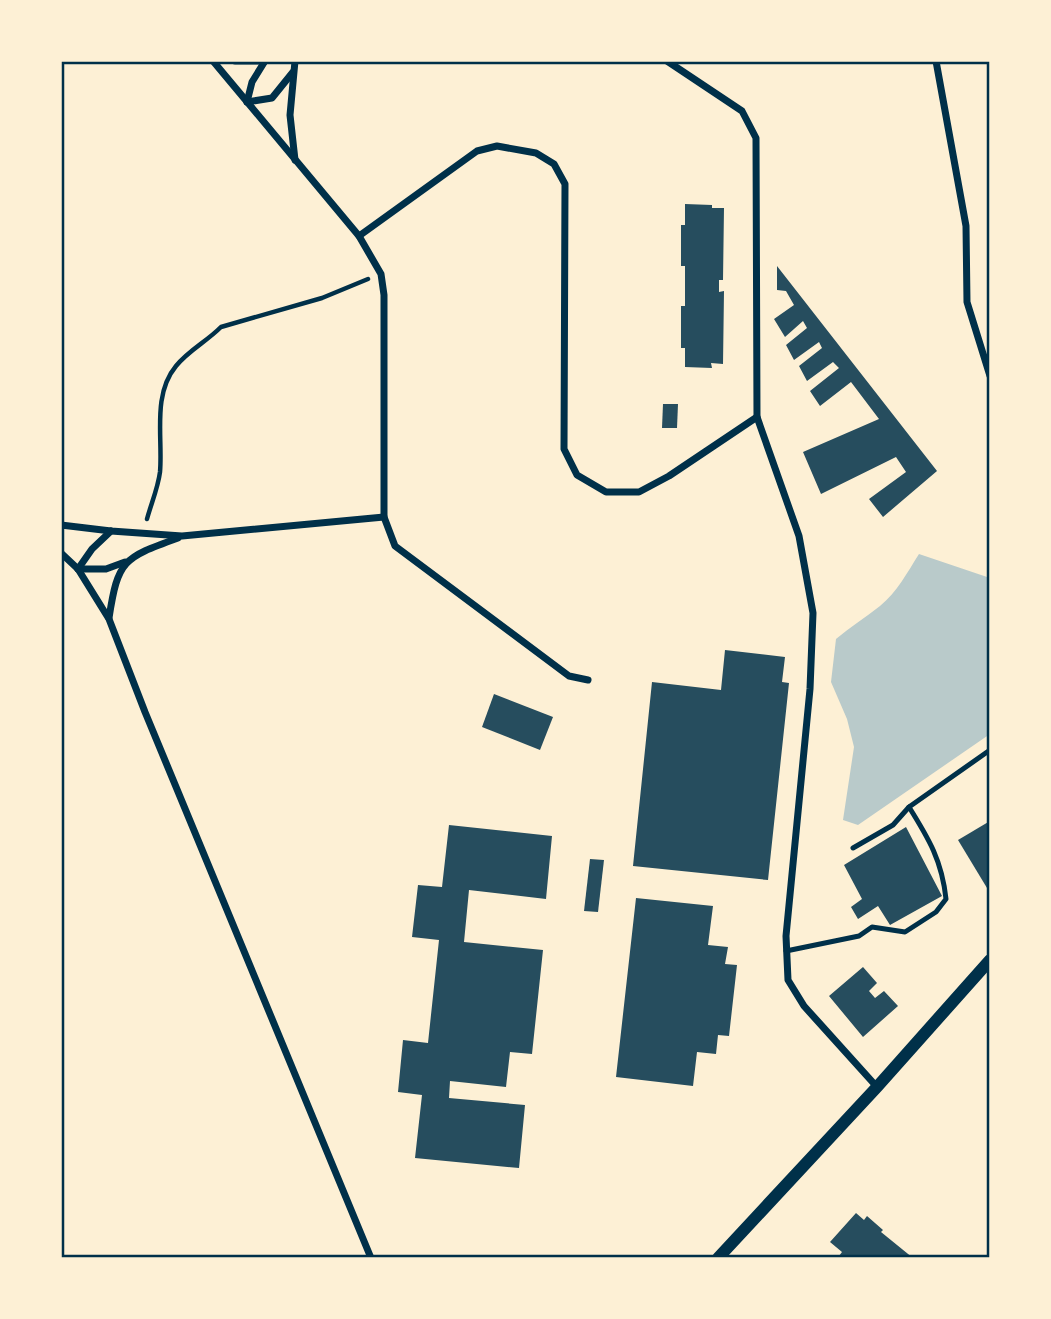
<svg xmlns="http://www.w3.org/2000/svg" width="1051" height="1319" viewBox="0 0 1051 1319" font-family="Helvetica,sans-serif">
  <rect width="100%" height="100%" fill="#fdf0d5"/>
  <!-- green -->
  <path fill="#b9caca" d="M 919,554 L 990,578 L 990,734 L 858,825 L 843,820 L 854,747 L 847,719 L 831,682 L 836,639 C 850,627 865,618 880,606 C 897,592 907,573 919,554 Z"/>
  <!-- building -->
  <g fill="#264d5e">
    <polygon points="685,204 712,205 712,208 724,208 723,280 719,280 719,292 724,291 723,364 711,363 712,368 685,367 685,348 681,348 681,306 685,306 685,266 681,266 681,225 685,225"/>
    <polygon points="777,266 937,471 883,517 869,499 906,472 896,457 821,494 803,452 879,419 851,382 820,406 810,391 839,368 833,362 807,381 799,366 822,348 819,342 794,360 786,345 807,328 803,321 785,337 774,319 794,305 786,291 777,290"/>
    <polygon points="663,404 678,404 677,428 662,428"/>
    <polygon points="725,650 785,657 782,682 789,683 768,880 633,866 652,682 721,690"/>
    <polygon points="494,694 553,717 540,750 482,727"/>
    <polygon points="990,821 990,886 987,888 958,840"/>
    <polygon points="449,825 552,836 546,899 469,890 464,942 543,950 532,1054 510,1052 506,1087 450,1081 449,1098 525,1105 519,1168 415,1158 422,1095 398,1092 403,1040 428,1043 439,940 412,937 418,885 442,887"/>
    <polygon points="906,827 942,896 890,925 878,906 858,919 851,907 862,899 844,865"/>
    <polygon points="590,859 604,860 598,912 584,911"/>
    <polygon points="636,898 713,906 708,945 728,947 725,964 737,965 729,1036 718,1035 716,1054 697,1052 693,1086 616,1077"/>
    <polygon points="863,967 877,983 869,991 875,998 884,991 898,1006 863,1037 829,996"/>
    <polygon points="856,1213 864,1220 867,1216 883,1230 881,1232 913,1258 841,1258 839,1256 842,1252 830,1242"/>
  </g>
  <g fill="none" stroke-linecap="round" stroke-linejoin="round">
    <!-- path -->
    <path stroke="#003049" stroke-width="4.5" d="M 147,519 C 151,504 158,488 160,472 C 163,438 152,395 176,366 C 189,350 206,342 221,327 L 322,298 L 368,279"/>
    <!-- service -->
    <g stroke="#003049" stroke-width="5">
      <polyline points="853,848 893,825 909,807 990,750"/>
      <path d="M 786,951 L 859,936 L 872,927 L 905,932 L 936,912 L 946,899 C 942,861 929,839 909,807"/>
    </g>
    <!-- minor -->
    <g stroke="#003049" stroke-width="7">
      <polyline points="213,61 359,236 381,274 384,295 384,517 395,546 569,676 588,680"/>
      <polyline points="235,61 265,61"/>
      <polyline points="295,61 290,115 295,160"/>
      <polyline points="667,61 742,111 756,138 757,417 799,536 813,613 810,689 786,936 788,980 804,1006 877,1087"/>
      <polyline points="936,61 966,226 967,302 990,376"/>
      <polyline points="247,102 272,98 293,72"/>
      <polyline points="247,102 252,82 265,61"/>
      <polyline points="359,236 477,151 497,146 536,153 554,164 565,184 564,449 577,475 606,492 639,492 669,476 757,417"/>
      <polyline points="61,525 111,531 182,536 384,517"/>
      <polyline points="61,553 78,569 109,619 145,712 371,1258"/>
      <polyline points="78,569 92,549 111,531"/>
      <polyline points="78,569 106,569 125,562"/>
      <path d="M 109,618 C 118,560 123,558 178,538"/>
    </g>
    <!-- tertiary -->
    <polyline stroke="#003049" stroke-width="12" points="718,1258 877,1087 990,960"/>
  </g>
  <!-- border -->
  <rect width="1051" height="1319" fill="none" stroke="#fdf0d5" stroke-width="126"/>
  <rect x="63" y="63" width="925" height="1193" fill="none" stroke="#003049" stroke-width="2.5"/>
</svg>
